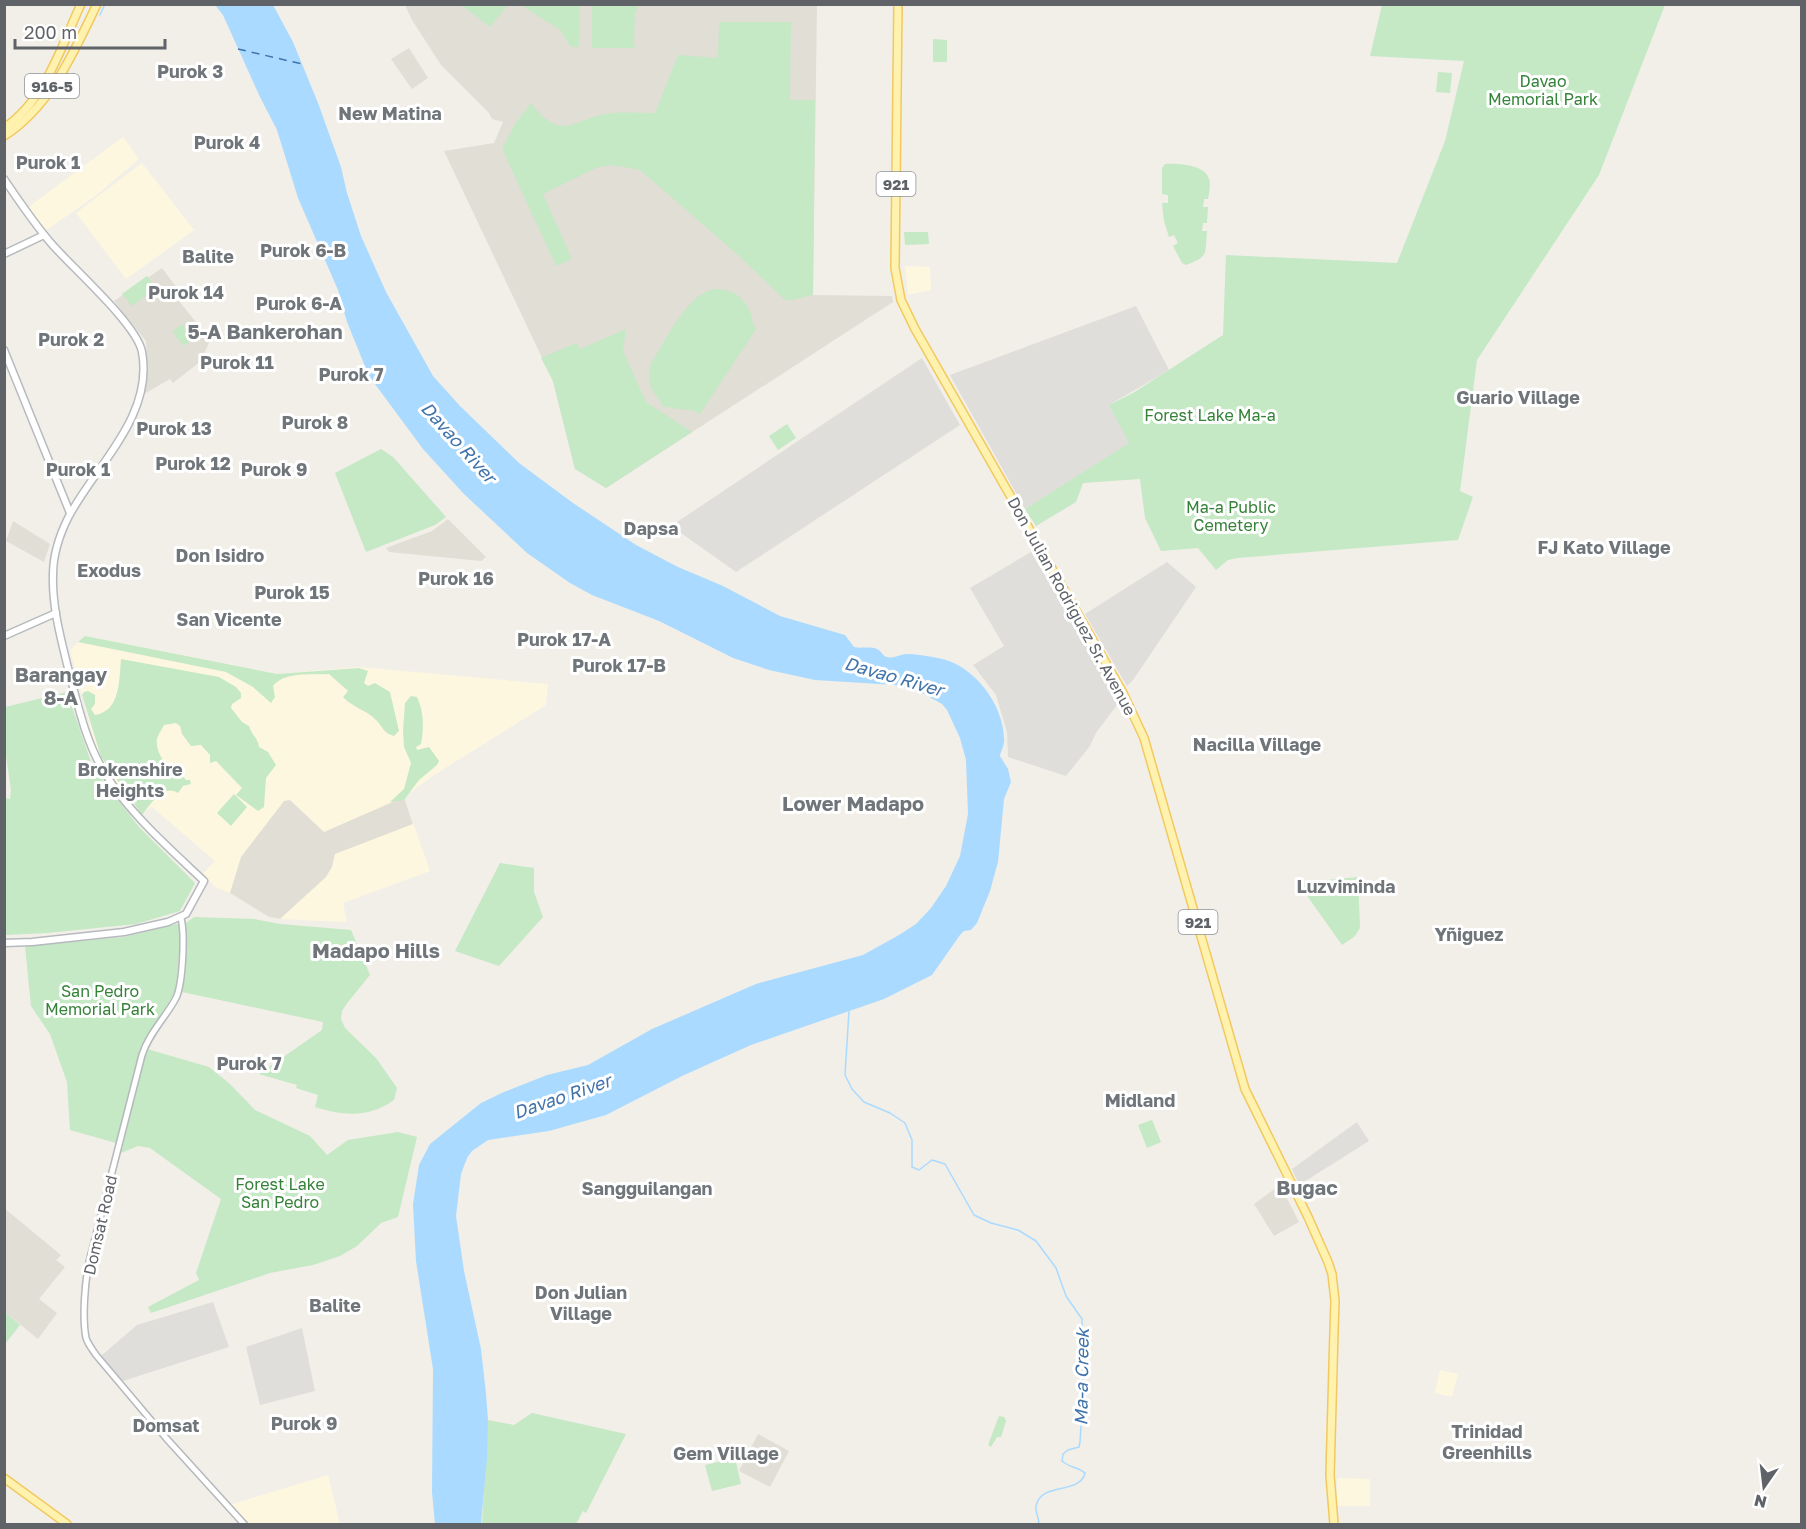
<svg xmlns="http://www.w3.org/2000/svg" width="1806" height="1529" viewBox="0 0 1806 1529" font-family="'Golos Text',sans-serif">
  <rect width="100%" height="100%" fill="#f1efe8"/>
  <!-- commercial -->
  <g fill="#fef7e0">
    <polygon points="123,137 139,159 98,194 45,231 27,208"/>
    <polygon points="142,163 194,230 126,279 76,213"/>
    <polygon points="905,266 930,267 931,290 908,295"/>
    <polygon points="85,636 277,674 359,667 548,684 546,705 434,775 404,797 430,871 343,903 347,922 280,919 269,917 230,893 217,888 202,875 215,861 151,806 141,816 110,775 97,752 70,650"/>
    <polygon points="1440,1370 1458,1374 1452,1397 1435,1393"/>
    <polygon points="328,1475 340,1524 249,1524 229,1505"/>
    <polygon points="1337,1478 1370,1479 1370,1506 1337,1506"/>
  </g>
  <!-- industrial -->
  <g fill="#e0deda">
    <polygon points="1136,306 1169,370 1109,405 1130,443 1025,509 950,375"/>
    <polygon points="922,358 960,425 736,572 671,526"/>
    <polygon points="1031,552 1120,701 1096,733 1090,746 1066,776 1008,757 1007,732 996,695 973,665 1004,646 970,588"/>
    <polygon points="1167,562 1196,587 1133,680 1127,686 1085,614"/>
    <polygon points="1357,1122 1369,1141 1299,1185 1292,1169"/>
    <polygon points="213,1302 229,1347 123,1381 101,1356 137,1325"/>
    <polygon points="302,1328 315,1391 260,1405 246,1347"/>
  </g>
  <!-- education -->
  <g fill="#e1ded6">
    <polygon points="405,5 817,5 813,295 892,296 893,302 606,488 575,469 553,381 444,151 494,143 503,122 492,119 489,113 441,65 412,20"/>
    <polygon points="409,48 428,78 412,89 391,59"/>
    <polygon points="162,268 177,288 172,292 210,340 201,361 173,383 170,379 144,394 147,371 146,341 114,301"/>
    <polygon points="448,519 486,557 481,561 389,552 386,548 432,531"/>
    <polygon points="13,521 50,544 44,562 6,541"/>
    <polygon points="404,797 413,824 335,854 332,867 326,877 280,919 269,917 230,893 241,857 284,801 290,800 324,832"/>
    <polygon points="1280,1185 1299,1222 1274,1236 1254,1204"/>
    <polygon points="4,1208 61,1255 56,1260 65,1267 39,1299 57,1313 38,1339 5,1312"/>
    <polygon points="758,1434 789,1451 770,1487 739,1471"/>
  </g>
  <!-- green -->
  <g fill="#c5e8c5">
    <polygon points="461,5 508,5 490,27"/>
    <polygon points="521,5 579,5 579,47 571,47 560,30"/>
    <polygon points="592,5 638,5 637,10 635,11 634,46 637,48 592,48"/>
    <polygon points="1382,5 1665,5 1599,175 1477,360 1460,491 1473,497 1458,540 1237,558 1228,560 1216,570 1198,548 1161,551 1145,518 1140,479 1083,483 1076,502 1036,526 1025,509 1129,443 1109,405 1133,393 1223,335 1226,255 1397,263 1445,141 1464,61 1370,56"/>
    <path d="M 719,22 L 791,22 L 790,100 L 815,100 L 813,295 L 792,300 L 785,300 L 738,255 L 640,170 L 612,165 L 598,167 L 543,194 L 572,259 L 556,266 L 502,149 L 515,124 L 531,103 C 563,145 574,117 612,113 C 626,112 641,113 655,113 L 678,55 L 718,58 Z"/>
    <polygon points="933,39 947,40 947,62 933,62"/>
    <polygon points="1438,72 1452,73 1450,93 1436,92"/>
    <path d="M 1165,164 C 1176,163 1205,164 1209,179 C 1211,184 1209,193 1208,199 L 1204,199 L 1203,207 L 1208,207 L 1207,223 L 1203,223 L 1202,231 L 1207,231 C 1205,255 1209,256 1186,265 L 1182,263 L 1173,246 L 1178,243 L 1174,235 L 1169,237 L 1164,221 L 1162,203 L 1168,203 L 1168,195 L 1162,194 L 1162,168 Z"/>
    <polygon points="904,232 928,232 929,244 905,245"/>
    <polygon points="147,276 156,288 132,306 122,294"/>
    <path d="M 714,289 C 736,288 752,303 753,326 L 757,328 L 700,414 C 690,407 677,411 666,406 L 664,408 C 656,393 644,386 651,363 C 666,340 686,295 714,289 Z"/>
    <polygon points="182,324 194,338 184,346 172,332"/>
    <polygon points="626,329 623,351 646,402 692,432 606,488 575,469 553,381 541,358 576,343 580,349"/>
    <polygon points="787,424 796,438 778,450 769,436"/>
    <polygon points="381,449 393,457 446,517 435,525 366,552 335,473"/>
    <path d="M 85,636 L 277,674 L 359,668 L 368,671 L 364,683 L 368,686 L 375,683 L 390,692 L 399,731 L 394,736 C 383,733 383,727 376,720 C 367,710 353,708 343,697 L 348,691 L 329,674 C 311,675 285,671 273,686 L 275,697 L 271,703 L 253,687 L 226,672 L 78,642 Z"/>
    <path d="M 121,659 L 219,677 L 236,687 L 241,693 L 241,698 L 232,704 L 231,708 L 242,722 L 249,726 C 251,734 258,738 259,747 L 268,752 L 276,765 L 266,778 L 264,807 L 258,811 L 236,795 L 242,788 L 216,761 L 210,763 L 210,755 L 201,745 L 191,746 L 182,734 L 180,726 L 176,723 L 164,725 C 162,729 158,735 157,739 C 155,752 167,770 180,773 L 186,780 L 190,780 L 191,784 L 183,786 L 178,793 C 163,783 150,805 142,815 L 101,757 L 82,695 L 84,692 L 88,691 L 95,695 L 95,704 L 91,709 L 95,715 C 121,711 119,679 121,659 Z"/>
    <polygon points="67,692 93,768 139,827 195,883 180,911 136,924 47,933 5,935 4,798 10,799 11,790 5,748 5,707"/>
    <path d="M 411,696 L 417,697 C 424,712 424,728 421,744 L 416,747 L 417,750 L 429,747 L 439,761 L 437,765 L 419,780 L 404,800 L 390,802 L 404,789 L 411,763 L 404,747 L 403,731 L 405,703 Z"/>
    <polygon points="234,794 247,807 231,826 217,813"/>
    <polygon points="500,863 534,868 534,892 543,917 499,966 455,951"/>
    <polygon points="1358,877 1360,928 1355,936 1342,945 1298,883"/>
    <path d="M 194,917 L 254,919 L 280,924 L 351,930 L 370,975 L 348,1002 L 342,1011 L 341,1019 L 345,1028 L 376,1058 L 397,1088 L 394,1100 C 368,1118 345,1116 315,1107 L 318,1095 L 296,1088 L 297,1085 L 259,1074 L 322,1030 L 323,1022 L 182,992 L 186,923 Z"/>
    <polygon points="176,924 179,924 181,929 176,990 142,1047 116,1143 70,1130 67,1082 50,1034 31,1006 25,946 124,937"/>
    <polygon points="147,1049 209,1067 230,1084 255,1110 310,1136 327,1155 348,1140 398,1132 417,1137 398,1217 381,1223 357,1246 340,1256 313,1265 270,1273 151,1313 148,1307 199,1280 196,1273 221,1199 150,1148 138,1146 121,1153"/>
    <polygon points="1152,1120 1161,1142 1147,1148 1138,1125"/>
    <polygon points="5,1312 20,1325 5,1344"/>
    <polygon points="532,1413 626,1434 586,1513 583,1511 576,1524 482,1524 488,1420 514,1425"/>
    <polygon points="999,1416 1004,1417 1006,1421 1001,1437 997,1437 991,1447 988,1445"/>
    <polygon points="735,1458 741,1484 712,1491 705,1465"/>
  </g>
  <!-- water -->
  <path fill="#aadaff" d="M 215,5 L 273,5 L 293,42 L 318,103 L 341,167 L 347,193 L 361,236 L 386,292 L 433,376 L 460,406 L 519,463 L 573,503 L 636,545 L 678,567 L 723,586 L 780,616 L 845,635 L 854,647 C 861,649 870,646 877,649 C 882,651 882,656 887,657 C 894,659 899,655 905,654 C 916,654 927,656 938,658 C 973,664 1003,703 1004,738 C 1005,745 1001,750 1000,756 L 1008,769 L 1011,782 L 1004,799 L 998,862 L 990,891 L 977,923 L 971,930 L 964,931 L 960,935 L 932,975 L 884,999 L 751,1045 L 682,1076 L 606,1115 L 549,1131 L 488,1140 L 472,1151 L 467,1158 L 461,1174 L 456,1216 L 464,1271 L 481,1349 L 486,1394 L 488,1420 L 487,1458 L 481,1524 L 435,1524 L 432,1492 L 433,1369 L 416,1261 L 413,1204 L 419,1165 L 430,1144 L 481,1103 L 504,1092 L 547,1075 L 588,1065 L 652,1029 L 756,984 L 863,955 L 899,935 L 916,924 L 931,908 L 946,886 L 960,856 L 968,814 L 966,760 L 960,738 L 947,710 L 942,704 L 924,694 L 895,685 L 815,680 L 769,670 L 733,658 L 659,621 L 592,595 L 570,583 L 527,553 L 464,494 L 423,449 L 369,376 L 347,322 L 338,290 L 298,198 L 277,130 L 260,97 L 223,15 Z"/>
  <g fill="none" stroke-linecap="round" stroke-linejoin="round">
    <!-- stream -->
    <g stroke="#aadaff" stroke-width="1.5">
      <polyline points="100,15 105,4"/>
      <path d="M 849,1011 L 845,1075 L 852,1089 L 864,1102 L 890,1113 L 905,1123 L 912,1140 L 912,1167 L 919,1170 L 932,1160 L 945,1164 L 974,1215 L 991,1223 L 1018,1230 L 1036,1241 L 1056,1268 L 1066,1296 L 1082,1319 L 1083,1397 L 1080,1442 L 1079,1447 L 1068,1450 L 1063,1454 L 1062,1461 C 1070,1468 1078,1467 1085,1473 C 1080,1495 1040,1482 1036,1506 C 1035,1512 1039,1518 1039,1524"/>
    </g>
    <!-- ferry -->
    <polyline stroke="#4174aa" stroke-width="1.5" stroke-dasharray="8 6" stroke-linecap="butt" points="238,49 302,64"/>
    <defs>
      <path id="tertiary" d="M 181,918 C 185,934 183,983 176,998 C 166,1017 149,1033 142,1055 L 89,1262 C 85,1282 82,1317 86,1338 C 88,1344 92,1349 96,1355 L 166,1438 L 244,1524"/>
      <g id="secondary">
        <path d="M 4,179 C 19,201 33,222 50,242 C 71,267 137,324 142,352 C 154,417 94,467 68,518 C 59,536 53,555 53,575 C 52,605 60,635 67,664 C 77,701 85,742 106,775 C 131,815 169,848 204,881 L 186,914 L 168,922 L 124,932 L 32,942 L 4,943"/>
        <polyline points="4,254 44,235"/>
        <polyline points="4,350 70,513"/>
        <polyline points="4,636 56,613"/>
      </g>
      <g id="primary">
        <polyline points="898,4 895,268 901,300 915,329 1123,693 1144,738 1245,1089 1308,1217 1328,1262 1332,1274 1335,1301 1334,1331 1330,1475 1334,1524"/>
        <path d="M 4,128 C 45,101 61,47 81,4"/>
        <path d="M 4,136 C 50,107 74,52 97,4"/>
        <polyline points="4,1478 67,1524"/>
      </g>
    </defs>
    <!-- tertiary casing -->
    <use href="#tertiary" stroke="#b5b8bc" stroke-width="8"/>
    <!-- secondary casing -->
    <use href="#secondary" stroke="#b6babf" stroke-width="9"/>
    <!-- primary casing -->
    <use href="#primary" stroke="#f2c960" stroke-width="10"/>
    <!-- tertiary -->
    <use href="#tertiary" stroke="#fff" stroke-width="5"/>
    <!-- secondary -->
    <use href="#secondary" stroke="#fff" stroke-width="6"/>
    <!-- primary -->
    <use href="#primary" stroke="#fff2af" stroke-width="7"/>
  </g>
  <g text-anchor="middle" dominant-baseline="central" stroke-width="6" stroke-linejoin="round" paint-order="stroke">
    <!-- shield labels -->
    <g fill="#fff" stroke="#8f9295" stroke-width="1.5">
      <rect x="25" y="74" width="54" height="24" rx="4.5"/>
      <rect x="876.5" y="172" width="39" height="24" rx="4.5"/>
      <rect x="1178.5" y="910" width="39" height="24" rx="4.5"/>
    </g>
    <g font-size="15" font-weight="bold" fill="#5f6368">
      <text x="52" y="86">916-5</text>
      <text x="896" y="184">921</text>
      <text x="1198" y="922">921</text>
    </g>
    <!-- park labels -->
    <g font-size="16" fill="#348238" stroke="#fff">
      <text x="1543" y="81">Davao<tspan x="1543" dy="18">Memorial Park</tspan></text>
      <text x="1210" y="415">Forest Lake Ma-a</text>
      <text x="1231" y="507">Ma-a Public<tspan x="1231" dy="18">Cemetery</tspan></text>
      <text x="100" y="991">San Pedro<tspan x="100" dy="18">Memorial Park</tspan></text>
      <text x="280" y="1184">Forest Lake<tspan x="280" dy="18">San Pedro</tspan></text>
    </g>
    <!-- street labels -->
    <g font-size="16" fill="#5f6368" stroke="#fff">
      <text transform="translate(1072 606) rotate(61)">Don Julian Rodriguez Sr. Avenue</text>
      <text transform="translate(100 1225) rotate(-77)">Domsat Road</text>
    </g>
    <!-- neighbourhood labels -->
    <g font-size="18" font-weight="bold" fill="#70757a" stroke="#fff">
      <text x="190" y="71">Purok 3</text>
      <text x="390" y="113">New Matina</text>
      <text x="227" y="142">Purok 4</text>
      <text x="48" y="162">Purok 1</text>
      <text x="303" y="250">Purok 6-B</text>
      <text x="208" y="256">Balite</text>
      <text x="186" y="292">Purok 14</text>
      <text x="299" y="303">Purok 6-A</text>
      <text x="71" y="339">Purok 2</text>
      <text x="237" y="362">Purok 11</text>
      <text x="351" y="374">Purok 7</text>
      <text x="1518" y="397">Guario Village</text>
      <text x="315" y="422">Purok 8</text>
      <text x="174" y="428">Purok 13</text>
      <text x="193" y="463">Purok 12</text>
      <text x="78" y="469">Purok 1</text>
      <text x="274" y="469">Purok 9</text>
      <text x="651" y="528">Dapsa</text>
      <text x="1604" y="547">FJ Kato Village</text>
      <text x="220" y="555">Don Isidro</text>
      <text x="109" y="570">Exodus</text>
      <text x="456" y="578">Purok 16</text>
      <text x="292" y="592">Purok 15</text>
      <text x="229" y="619">San Vicente</text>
      <text x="564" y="639">Purok 17-A</text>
      <text x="619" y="665">Purok 17-B</text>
      <text x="1257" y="744">Nacilla Village</text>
      <text x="130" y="769">Brokenshire<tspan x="130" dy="21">Heights</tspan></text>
      <text x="1346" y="886">Luzviminda</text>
      <text x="1469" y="934">Yñiguez</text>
      <text x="249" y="1063">Purok 7</text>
      <text x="1140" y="1100">Midland</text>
      <text x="647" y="1188">Sangguilangan</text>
      <text x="581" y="1292">Don Julian<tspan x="581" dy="21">Village</tspan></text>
      <text x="335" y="1305">Balite</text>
      <text x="304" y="1423">Purok 9</text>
      <text x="166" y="1425">Domsat</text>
      <text x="1487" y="1431">Trinidad<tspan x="1487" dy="21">Greenhills</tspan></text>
      <text x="726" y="1453">Gem Village</text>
    </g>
    <!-- water labels -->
    <g font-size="18" font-style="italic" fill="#4174aa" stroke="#fff">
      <text transform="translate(459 442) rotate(48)">Davao River</text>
      <text transform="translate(894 676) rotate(16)">Davao River</text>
      <text transform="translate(562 1096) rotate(-19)">Davao River</text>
      <text transform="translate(1081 1377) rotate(-89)">Ma-a Creek</text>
    </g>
    <!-- quarter labels -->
    <g font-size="20" font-weight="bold" fill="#70757a" stroke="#fff">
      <text x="265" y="331">5-A Bankerohan</text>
      <text x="61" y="674">Barangay<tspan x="61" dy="23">8-A</tspan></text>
      <text x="853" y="803">Lower Madapo</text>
      <text x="376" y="950">Madapo Hills</text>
      <text x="1307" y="1187">Bugac</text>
    </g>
  </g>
  <!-- border -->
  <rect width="1806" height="1529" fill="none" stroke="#5f6368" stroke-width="12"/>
  <!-- north arrow -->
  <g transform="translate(1764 1487) rotate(194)" stroke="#ffffff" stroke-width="4.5" paint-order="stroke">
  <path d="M0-4.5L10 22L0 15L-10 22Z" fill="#5f6368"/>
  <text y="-9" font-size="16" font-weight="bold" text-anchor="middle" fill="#5f6368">N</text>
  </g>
  <!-- scale -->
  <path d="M15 39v9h150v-9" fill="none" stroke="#5f6368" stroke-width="3"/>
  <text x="24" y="39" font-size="18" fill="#5f6368" stroke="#ffffff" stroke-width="4.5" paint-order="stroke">200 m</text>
</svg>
